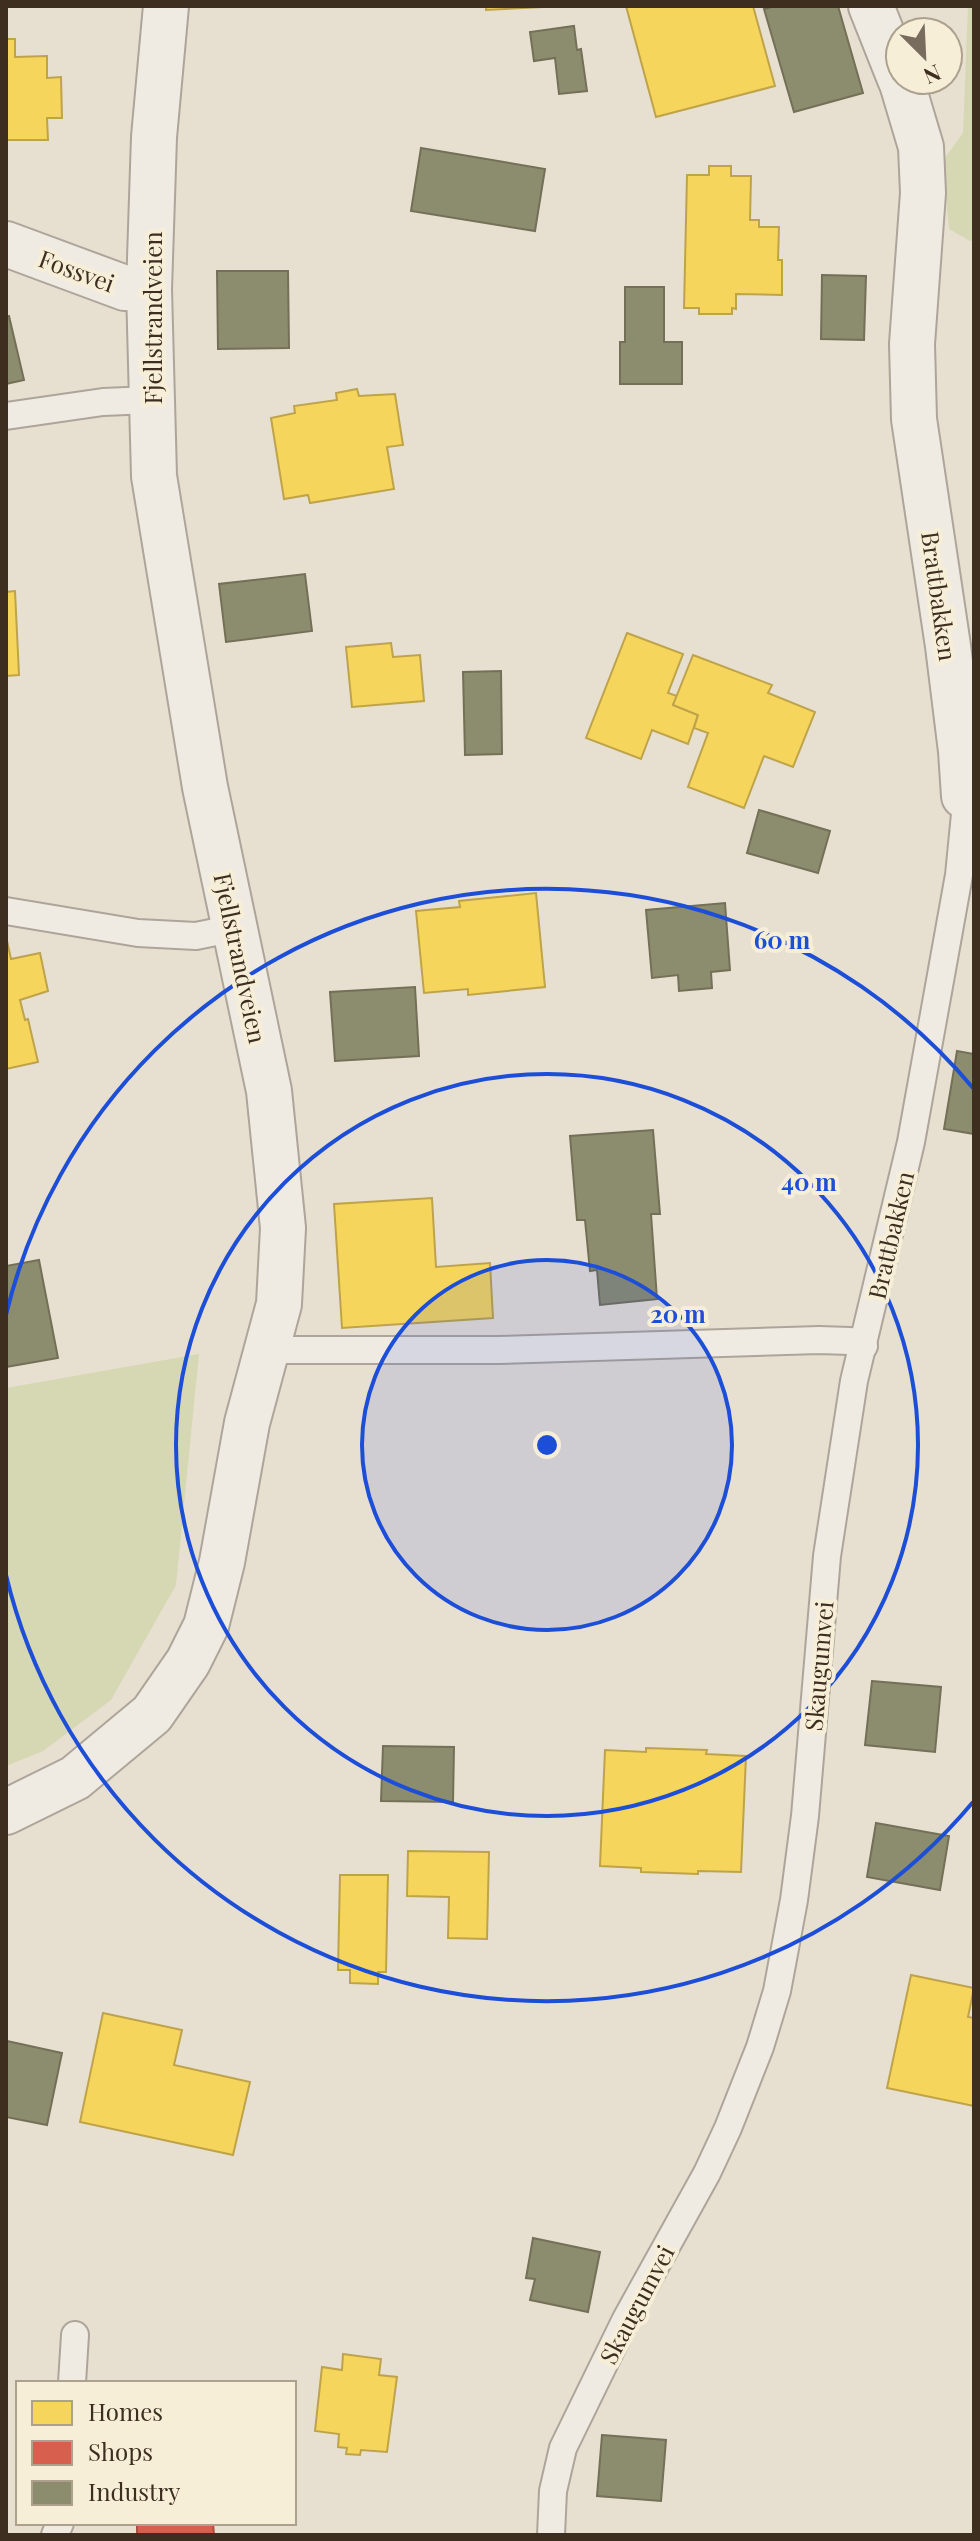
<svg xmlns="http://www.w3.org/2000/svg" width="980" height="2541" viewBox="0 0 980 2541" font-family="'Playfair Display',serif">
  <rect width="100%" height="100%" fill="#e7e0d1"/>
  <!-- green -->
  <g fill="#d6d7b3">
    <polygon points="968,6 974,6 974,240 970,241 949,229 942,162 963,133"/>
    <polygon points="199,1354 176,1585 111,1700 43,1751 6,1766 6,1388"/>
  </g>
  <!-- homes -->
  <g fill="#f6d55c" stroke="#bea34a" stroke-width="2">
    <polygon points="486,6 564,6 486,10"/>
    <polygon points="626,6 753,6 775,86 656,117"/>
    <polygon points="6,39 15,39 15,57 47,56 47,78 61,77 62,118 47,118 48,140 6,140"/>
    <polygon points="709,166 731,166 731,176 751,176 750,220 759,220 759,227 779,227 778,260 782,260 782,295 736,294 736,309 732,308 732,314 699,314 699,308 684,308 687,175 709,175"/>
    <polygon points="357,389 359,396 395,394 403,445 387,447 394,489 310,503 308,495 284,499 271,418 295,413 294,406 337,400 336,393"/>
    <polygon points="15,591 19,675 6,676 6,592"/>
    <polygon points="627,633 683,654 668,693 677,696 673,705 698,715 688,744 652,730 641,759 586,738"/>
    <polygon points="391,643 393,657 420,655 424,701 352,707 346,647"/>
    <polygon points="693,655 772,685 768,693 815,712 793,767 764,756 744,808 688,787 708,733 694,728 698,715 673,705"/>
    <polygon points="536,893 545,987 468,995 468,989 424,993 416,911 460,907 459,901"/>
    <polygon points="6,936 11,959 40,953 48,991 20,1000 25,1020 28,1019 38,1062 6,1069"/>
    <polygon points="432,1198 436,1267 490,1263 493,1318 342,1328 334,1204"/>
    <polygon points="646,1748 707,1750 706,1754 746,1756 741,1872 698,1871 698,1874 641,1872 641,1868 600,1866 605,1750 646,1752"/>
    <polygon points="408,1851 489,1852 487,1939 448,1938 449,1897 407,1896"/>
    <polygon points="340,1875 388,1875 386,1972 378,1972 378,1984 350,1983 350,1970 338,1970"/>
    <polygon points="911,1975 974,1988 968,2017 974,2018 974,2106 887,2088"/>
    <polygon points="103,2013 182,2030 174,2065 250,2082 233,2155 80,2122"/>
    <polygon points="343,2354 381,2359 379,2375 397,2377 387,2452 361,2450 360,2455 346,2454 347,2448 338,2447 339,2434 315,2431 322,2367 342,2370"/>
  </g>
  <!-- shops -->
  <polygon fill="#d6604d" stroke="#a85140" stroke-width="2" points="137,2523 213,2523 214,2535 137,2535"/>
  <!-- industry -->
  <g fill="#8c8c6e" stroke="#747057" stroke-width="2">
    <polygon points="775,6 838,6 863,93 794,112 764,9"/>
    <polygon points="574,26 577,50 581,49 587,91 559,94 555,58 534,61 530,32"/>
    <polygon points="421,148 545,169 535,231 411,211"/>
    <polygon points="217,271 288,271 289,348 218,349"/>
    <polygon points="822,275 866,276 864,340 821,339"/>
    <polygon points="625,287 664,287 664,342 682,342 682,384 620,384 620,342 625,342"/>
    <polygon points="9,316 24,380 6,384 6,317"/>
    <polygon points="305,574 312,631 226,642 219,584"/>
    <polygon points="501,671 502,754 465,755 463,672"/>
    <polygon points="759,810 830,831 818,873 747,853"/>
    <polygon points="725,903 730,970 711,972 712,988 679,991 678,975 652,978 646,910"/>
    <polygon points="415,987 419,1056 335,1061 330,992"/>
    <polygon points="957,1051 974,1054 974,1134 944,1129"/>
    <polygon points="653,1130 660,1214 651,1214 657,1299 600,1305 597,1270 590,1271 585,1220 577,1220 570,1136"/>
    <polygon points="39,1260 58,1358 6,1367 6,1266"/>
    <polygon points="872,1681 941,1687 935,1752 865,1745"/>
    <polygon points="383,1746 454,1747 453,1802 381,1801"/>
    <polygon points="876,1823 949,1836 940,1890 867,1877"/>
    <polygon points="7,2041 62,2053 47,2125 6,2117"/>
    <polygon points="533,2238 600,2252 588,2312 530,2300 535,2279 526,2278"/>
    <polygon points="602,2435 666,2440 661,2501 597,2496"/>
  </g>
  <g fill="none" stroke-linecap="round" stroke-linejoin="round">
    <defs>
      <g id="lane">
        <polyline points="6,416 103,402 151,400"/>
        <polyline points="6,911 138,933 196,936 235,928"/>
        <polyline points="267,1350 499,1350 819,1340 850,1341 864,1346"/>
        <polyline points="72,2383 75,2335"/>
        <polyline points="55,2535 60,2523"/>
        <polyline points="551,2535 553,2491 563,2448 626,2319 707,2173 728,2128 760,2047 777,1991 794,1900 805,1816 827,1556 854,1381 911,1142 959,875 965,814 964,796 974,792"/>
      </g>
      <g id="street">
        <polyline points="871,6 900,79"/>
        <polyline points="901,80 921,147 923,193 912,344 914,419 948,646 961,751 964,796"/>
        <polyline points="6,244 125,288 149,289"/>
        <polyline points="6,1812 75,1778 152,1714 188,1662 206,1626 222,1562 247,1423 279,1304 283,1228 269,1091 205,787 154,476 149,289 154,137 166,6"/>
      </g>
    </defs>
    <!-- lane casing -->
    <use href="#lane" stroke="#ada599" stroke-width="30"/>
    <!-- street casing -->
    <use href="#street" stroke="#ada599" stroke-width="48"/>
    <!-- lane -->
    <use href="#lane" stroke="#efebe3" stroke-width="26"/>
    <!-- street -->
    <use href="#street" stroke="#efebe3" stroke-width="44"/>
  </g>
  <!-- distance rings -->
  <circle cx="547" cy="1445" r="185" fill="#1d4ed8" fill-opacity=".12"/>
  <g fill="none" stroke="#1d4ed8" stroke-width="4">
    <circle cx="547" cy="1445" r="185"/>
    <circle cx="547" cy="1445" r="371"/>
    <path d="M973 1802A556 556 0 0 1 6 1575M6 1315A556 556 0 0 1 973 1088"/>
  </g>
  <g text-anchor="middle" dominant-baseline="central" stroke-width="8" stroke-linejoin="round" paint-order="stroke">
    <!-- street labels -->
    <g font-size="24" fill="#3d2e20" stroke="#f7eed8">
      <text transform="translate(77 270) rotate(20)">Fossvei</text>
      <text transform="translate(152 318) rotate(-90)">Fjellstrandveien</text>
      <text transform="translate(940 596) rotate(82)">Brattbakken</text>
      <text transform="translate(241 958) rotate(78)">Fjellstrandveien</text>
      <text transform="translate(890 1235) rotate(-77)">Brattbakken</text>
      <text transform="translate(818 1666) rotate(-85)">Skaugumvei</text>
      <text transform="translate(636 2304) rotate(-62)">Skaugumvei</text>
    </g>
  </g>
  <circle cx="547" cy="1445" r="12" fill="#1d4ed8" stroke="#f7eed8" stroke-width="4"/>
  <g font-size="24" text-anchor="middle" font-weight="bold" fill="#1d4ed8" stroke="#f7eed8" stroke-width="8" stroke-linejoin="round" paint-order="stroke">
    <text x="782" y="949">60 m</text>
    <text x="809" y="1191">40 m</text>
    <text x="678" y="1323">20 m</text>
  </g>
  <!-- border -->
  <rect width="980" height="2541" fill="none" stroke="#3d2e20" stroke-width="16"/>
  <!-- legend -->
  <rect x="16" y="2381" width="280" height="144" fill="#f7eed8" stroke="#ada18e" stroke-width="2"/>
  <rect x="32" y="2401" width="40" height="24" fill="#f6d55c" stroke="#ada18e" stroke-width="2"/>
  <text x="88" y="2421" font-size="24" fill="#3d2e20">Homes</text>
  <rect x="32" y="2441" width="40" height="24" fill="#d6604d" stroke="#ada18e" stroke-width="2"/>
  <text x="88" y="2461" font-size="24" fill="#3d2e20">Shops</text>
  <rect x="32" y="2481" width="40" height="24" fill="#8c8c6e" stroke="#ada18e" stroke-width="2"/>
  <text x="88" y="2501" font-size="24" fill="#3d2e20">Industry</text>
  <!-- north arrow -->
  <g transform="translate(924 56) rotate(156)"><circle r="38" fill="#f7eed8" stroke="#ada18e" stroke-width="2"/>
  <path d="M0-6L14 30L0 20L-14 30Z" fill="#786c5e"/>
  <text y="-12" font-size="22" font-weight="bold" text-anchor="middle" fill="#3d2e20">N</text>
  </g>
</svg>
